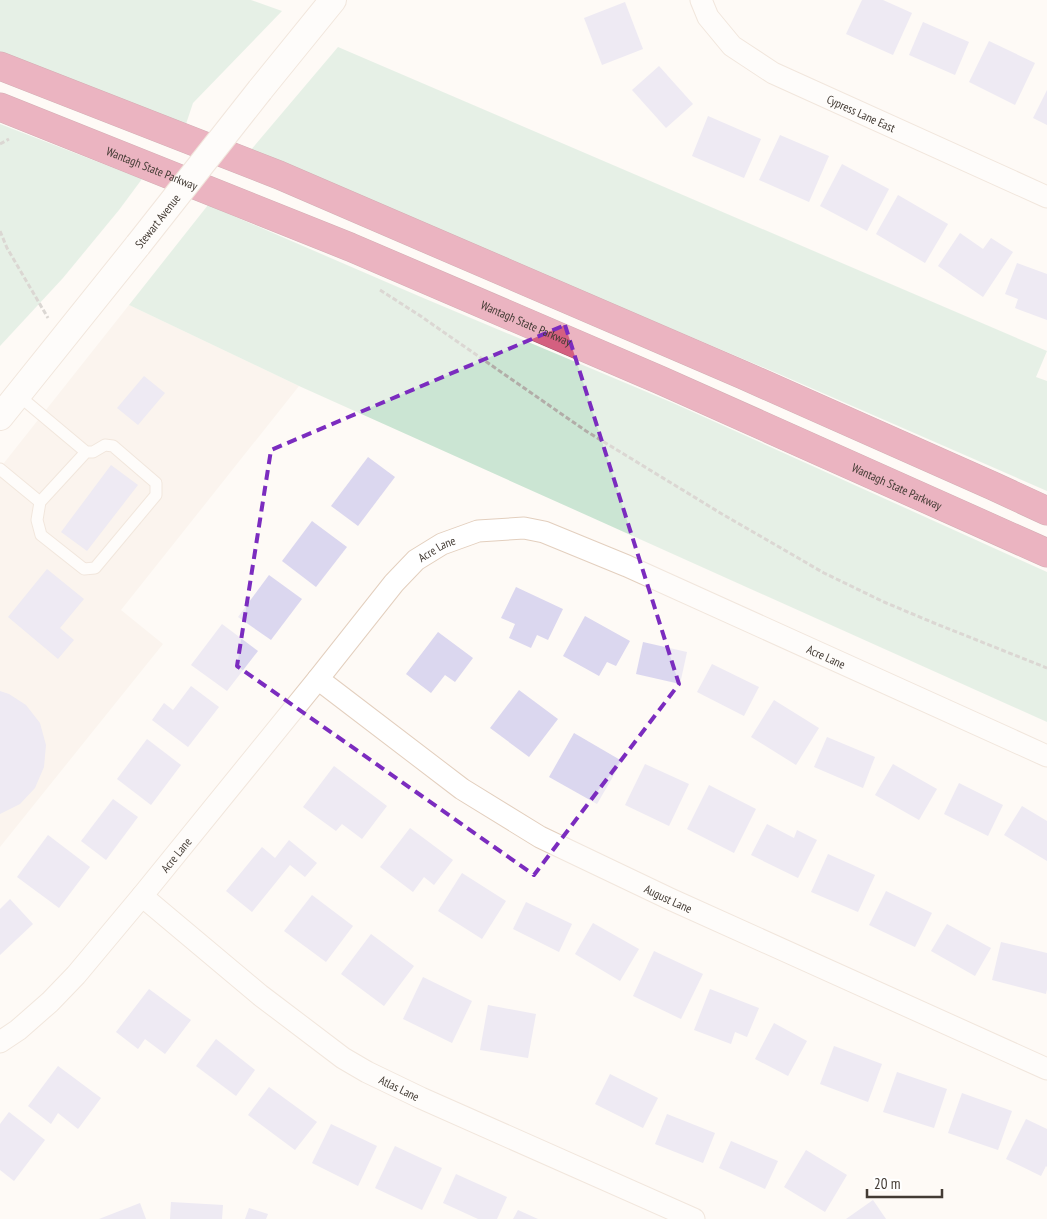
<svg xmlns="http://www.w3.org/2000/svg" width="1047" height="1219" viewBox="0 0 1047 1219" font-family="'PT Sans Narrow',sans-serif">
  <rect width="100%" height="100%" fill="#fefaf6"/>
  <!-- built -->
  <polygon fill="#f8eee4" points="129,305 299,386 121,610 163,644 0,847 0,468"/>
  <!-- green -->
  <g fill="#cbe5d3">
    <polygon points="0,0 251,0 282,11 193,103 186,124 0,53"/>
    <polygon points="338,47 1047,351 1036,377 1047,381 1047,491 779,374 250,151"/>
    <polygon points="0,124 142,179 119,210 63,278 0,346"/>
    <polygon points="208,205 421,297 673,403 1047,572 1047,722 299,386 129,305"/>
  </g>
  <!-- building -->
  <g fill="#dbd7ef">
    <polygon points="862,0 883,0 912,13 893,55 846,34"/>
    <polygon points="625,2 643,49 602,65 584,18"/>
    <polygon points="923,22 969,42 955,75 909,55"/>
    <polygon points="989,41 1035,63 1015,105 969,82"/>
    <polygon points="659,66 693,104 666,128 632,90"/>
    <polygon points="1047,90 1047,125 1033,118"/>
    <polygon points="708,116 761,139 744,178 692,156"/>
    <polygon points="780,135 829,156 809,202 759,180"/>
    <polygon points="842,164 889,189 867,231 820,206"/>
    <polygon points="898,195 948,224 925,263 876,234"/>
    <polygon points="960,233 983,249 991,238 1013,252 983,297 938,266"/>
    <polygon points="1017,263 1047,274 1047,320 1015,308 1018,299 1005,294"/>
    <polygon points="144,376 165,393 138,425 117,408"/>
    <polygon points="368,457 395,477 358,526 331,506"/>
    <polygon points="111,465 138,485 87,551 61,532"/>
    <polygon points="312,521 347,547 316,587 282,561"/>
    <polygon points="47,569 84,599 60,628 74,640 58,659 8,617"/>
    <polygon points="269,575 302,599 271,640 238,617"/>
    <polygon points="516,587 563,609 548,640 537,635 531,648 509,638 515,624 501,618"/>
    <polygon points="585,616 630,641 616,666 607,662 599,676 563,656"/>
    <polygon points="222,624 258,651 227,691 191,665"/>
    <polygon points="438,632 473,658 455,682 445,675 431,693 406,674"/>
    <polygon points="643,642 687,652 680,684 636,674"/>
    <polygon points="712,664 759,687 744,716 697,692"/>
    <polygon points="191,686 219,707 188,747 152,720 164,703 173,710"/>
    <polygon points="519,690 558,719 529,757 490,728"/>
    <polygon points="0,691 9,694 26,705 40,723 46,745 44,767 35,788 20,804 0,814"/>
    <polygon points="774,700 819,728 796,765 751,737"/>
    <polygon points="574,733 622,761 597,804 549,777"/>
    <polygon points="827,737 875,757 863,788 814,767"/>
    <polygon points="147,739 181,765 151,805 117,779"/>
    <polygon points="645,764 689,784 669,826 625,805"/>
    <polygon points="893,764 937,789 919,820 875,795"/>
    <polygon points="334,766 387,806 362,839 342,824 336,831 303,807"/>
    <polygon points="959,783 1003,805 988,836 944,814"/>
    <polygon points="709,785 756,809 734,853 687,829"/>
    <polygon points="113,799 138,817 106,860 81,841"/>
    <polygon points="1022,806 1047,821 1047,861 1004,835"/>
    <polygon points="767,824 794,838 797,830 817,840 798,878 751,855"/>
    <polygon points="410,828 453,860 434,885 424,877 413,892 380,867"/>
    <polygon points="48,835 90,867 59,908 17,877"/>
    <polygon points="289,840 317,863 305,877 290,865 252,912 226,891 262,847 275,858"/>
    <polygon points="828,854 875,875 858,912 811,892"/>
    <polygon points="462,873 506,901 482,939 438,911"/>
    <polygon points="886,891 932,913 915,947 869,925"/>
    <polygon points="312,895 353,926 326,962 284,931"/>
    <polygon points="10,899 33,924 0,955 0,909"/>
    <polygon points="526,902 572,924 559,952 513,929"/>
    <polygon points="593,923 639,949 620,981 575,954"/>
    <polygon points="947,924 991,948 975,976 931,951"/>
    <polygon points="371,934 414,966 384,1006 341,974"/>
    <polygon points="1001,942 1047,953 1047,989 1046,994 992,980"/>
    <polygon points="654,951 703,974 681,1019 633,996"/>
    <polygon points="423,977 472,1001 452,1043 403,1019"/>
    <polygon points="149,989 191,1020 165,1054 145,1039 138,1049 116,1032"/>
    <polygon points="710,989 759,1008 747,1037 735,1032 731,1044 694,1030"/>
    <polygon points="488,1005 536,1014 528,1058 480,1050"/>
    <polygon points="774,1023 807,1041 788,1076 755,1059"/>
    <polygon points="216,1039 255,1070 236,1096 196,1066"/>
    <polygon points="834,1046 882,1064 868,1102 820,1084"/>
    <polygon points="58,1066 101,1098 78,1129 58,1113 51,1124 28,1106"/>
    <polygon points="897,1072 947,1089 934,1128 883,1112"/>
    <polygon points="610,1074 658,1098 643,1128 595,1104"/>
    <polygon points="269,1087 317,1122 295,1150 248,1115"/>
    <polygon points="962,1093 1012,1111 998,1150 948,1133"/>
    <polygon points="9,1112 45,1140 14,1181 0,1170 0,1124"/>
    <polygon points="667,1114 715,1133 703,1163 655,1144"/>
    <polygon points="1026,1119 1047,1129 1047,1167 1046,1166 1041,1176 1006,1159"/>
    <polygon points="331,1124 377,1146 358,1186 312,1163"/>
    <polygon points="731,1141 778,1161 765,1189 719,1168"/>
    <polygon points="395,1146 442,1168 422,1210 375,1188"/>
    <polygon points="806,1150 847,1175 825,1212 784,1187"/>
    <polygon points="456,1174 507,1197 497,1219 478,1219 443,1203"/>
    <polygon points="873,1200 886,1219 846,1219"/>
    <polygon points="171,1202 223,1205 222,1219 170,1219"/>
    <polygon points="140,1203 146,1219 99,1219"/>
    <polygon points="249,1208 268,1214 266,1219 245,1219"/>
    <polygon points="518,1210 538,1219 513,1219"/>
  </g>
  <g fill="none" stroke-linecap="round" stroke-linejoin="round">
    <defs>
      <g id="service">
        <polyline points="18,395 86,452 93,452 105,445 113,446 156,483 156,495 95,568 84,569 41,535 37,520 40,502 86,452"/>
        <polyline points="0,469 40,502"/>
      </g>
      <g id="minor">
        <path id="s1" d="M 701,0 L 708,17 L 732,46 L 773,73 L 1047,197"/>
        <path id="s2" d="M 318,679 L 462,789 L 540,837 L 670,899 L 1047,1069"/>
        <path id="s3" d="M 142,896 L 260,995 L 343,1058 L 367,1072 L 421,1098 L 694,1219"/>
        <path id="s4" d="M 0,1042 L 18,1030 L 50,1002 L 76,975 L 142,896 L 318,679 L 394,583 L 416,560 L 442,544 L 478,531 L 524,528 L 544,532 L 627,566 L 1047,756"/>
      </g>
      <g id="tertiary">
        <polyline points="260,90 333,0"/>
        <polyline points="0,417 138,245"/>
      </g>
      <g id="motorway">
        <polyline points="0,66 279,175 743,375 993,486 1047,511"/>
        <path id="s5" d="M 0,107 L 350,247 L 660,380 L 1047,553"/>
      </g>
    </defs>
    <!-- service casing -->
    <use href="#service" stroke="#e3cfbe" stroke-width="13"/>
    <!-- minor casing -->
    <use href="#minor" stroke="#e3cfbe" stroke-width="23"/>
    <!-- tertiary casing -->
    <use href="#tertiary" stroke="#e3cfbe" stroke-width="28"/>
    <!-- motorway casing -->
    <use href="#motorway" stroke="#a15365" stroke-width="29"/>
    <!-- path -->
    <g stroke="#b2ada8" stroke-width="3" stroke-dasharray="5 2.5" stroke-linecap="butt">
      <polyline points="0,144 9,139"/>
      <polyline points="0,231 7,248 48,318"/>
      <polyline points="380,290 419,315 586,431 722,514 824,573 884,602 934,623 1047,668"/>
    </g>
    <!-- service -->
    <use href="#service" stroke="#fff" stroke-width="11"/>
    <!-- minor -->
    <use href="#minor" stroke="#fff" stroke-width="21"/>
    <!-- tertiary -->
    <use href="#tertiary" stroke="#fff" stroke-width="26"/>
    <!-- motorway -->
    <use href="#motorway" stroke="#d46080" stroke-width="28"/>
    <defs>
      <g id="tertiary-bridge">
        <path id="s6" d="M 138,245 L 260,90"/>
      </g>
    </defs>
    <!-- tertiary-bridge casing -->
    <use href="#tertiary-bridge" stroke="#e3cfbe" stroke-width="28" stroke-linecap="butt"/>
    <!-- tertiary-bridge -->
    <use href="#tertiary-bridge" stroke="#fff" stroke-width="26"/>
  </g>
  <!-- marked area -->
  <path d="M0 0H1047V1219H0ZM 565,325 L 679,684 L 534,875 L 237,666 L 271,450 Z" fill="#fefaf6" fill-opacity=".55" fill-rule="evenodd"/>
  <path fill="none" stroke="#7b2cbf" stroke-width="4" stroke-dasharray="10 6" stroke-linejoin="round" d="M 565,325 L 679,684 L 534,875 L 237,666 L 271,450 Z"/>
  <g text-anchor="middle" dominant-baseline="central" stroke-width="4" stroke-linejoin="round" paint-order="stroke">
    <!-- street labels -->
    <g font-size="12" fill="#433b34" stroke="#fff">
      <text stroke="none"><textPath href="#s1" startOffset="202">Cypress Lane East</textPath></text>
      <text stroke="none"><textPath href="#s5" startOffset="164">Wantagh State Parkway</textPath></text>
      <text stroke="none"><textPath href="#s6" startOffset="31">Stewart Avenue</textPath></text>
      <text stroke="none"><textPath href="#s5" startOffset="569">Wantagh State Parkway</textPath></text>
      <text stroke="none"><textPath href="#s5" startOffset="974">Wantagh State Parkway</textPath></text>
      <text stroke="none"><textPath href="#s4" startOffset="662">Acre Lane</textPath></text>
      <text stroke="none"><textPath href="#s4" startOffset="1082">Acre Lane</textPath></text>
      <text stroke="none"><textPath href="#s4" startOffset="258">Acre Lane</textPath></text>
      <text stroke="none"><textPath href="#s2" startOffset="415">August Lane</textPath></text>
      <text stroke="none"><textPath href="#s3" startOffset="322">Atlas Lane</textPath></text>
    </g>
  </g>
  <!-- scale -->
  <path d="M867 1189v8h75v-8" fill="none" stroke="#433b34" stroke-width="2.5"/>
  <text x="874" y="1189" font-size="15" fill="#433b34" stroke="#ffffff" stroke-width="4" paint-order="stroke">20 m</text>
</svg>
